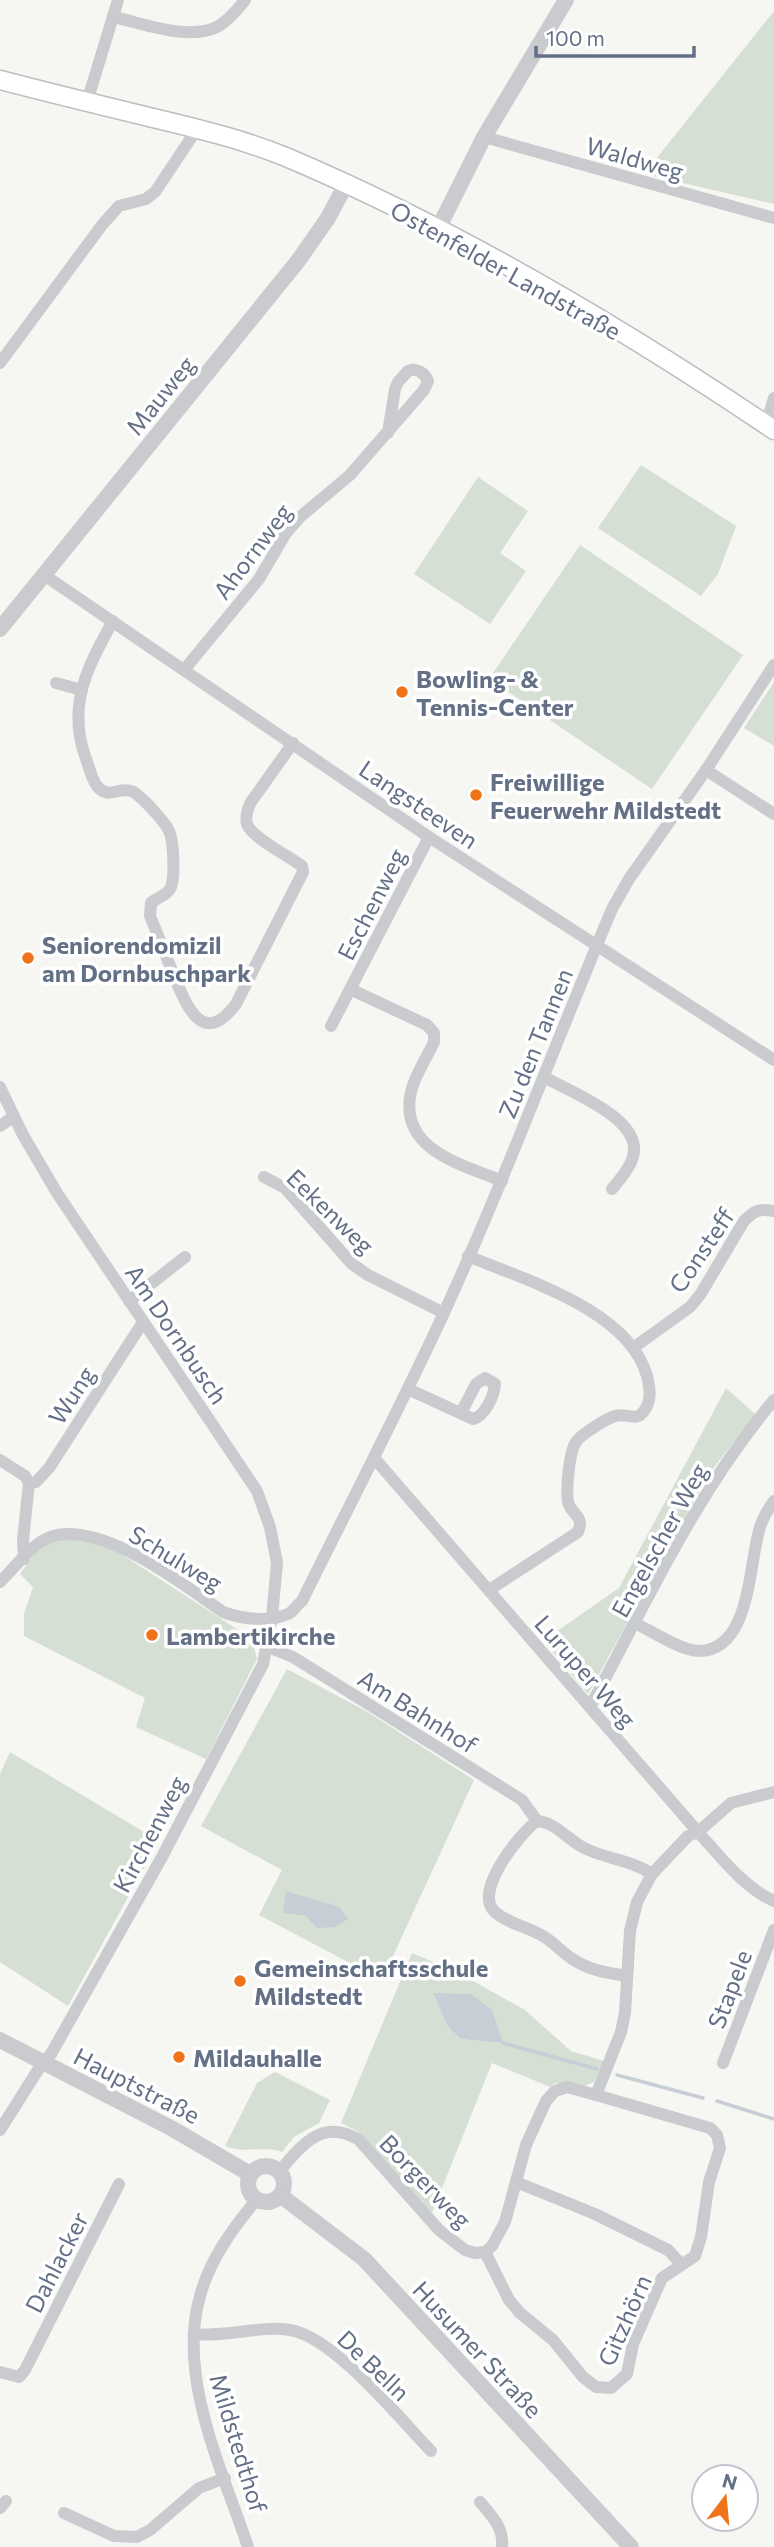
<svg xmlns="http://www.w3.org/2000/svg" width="774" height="2547" viewBox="0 0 774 2547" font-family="Commissioner,sans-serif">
  <rect width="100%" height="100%" fill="#f6f7f3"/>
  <!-- green -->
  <g fill="#d6dfd3" fill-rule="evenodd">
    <polygon points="774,11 774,204 644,174"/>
    <polygon points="641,465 736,526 718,574 701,596 598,528"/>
    <polygon points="478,477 528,511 500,553 526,571 490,624 414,574"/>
    <polygon points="580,545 743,655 652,789 489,679"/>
    <polygon points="774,682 774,746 744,728"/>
    <polygon points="726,1388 755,1414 709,1474 588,1694 543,1641 619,1588"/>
    <polygon points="61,1537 109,1546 252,1639 257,1659 206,1759 136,1727 145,1698 24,1636 24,1614 33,1587 20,1574 40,1546"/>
    <polygon points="287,1669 366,1711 474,1780 382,1980 259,1915 282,1870 201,1826"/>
    <polygon points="10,1752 159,1841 68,2006 0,1962 0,1774"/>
    <path d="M 412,1953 L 455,1971 L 525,2010 L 571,2051 L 604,2061 L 594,2082 L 584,2086 L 555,2083 L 550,2087 L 492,2063 L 432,2213 L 357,2131 L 341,2123 ZM 433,1993 L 503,2043 L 460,2039 L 447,2025 Z"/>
    <path d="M 275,2072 L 330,2100 L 319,2123 L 294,2137 L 282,2152 C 263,2144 246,2155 225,2146 L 257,2083 Z"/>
  </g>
  <!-- water -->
  <g fill="#c7ced5">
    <polygon points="286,1891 339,1907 348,1919 335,1927 317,1928 306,1916 283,1913"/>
    <polygon points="433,1993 471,1994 492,2010 503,2043 460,2039 447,2025"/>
  </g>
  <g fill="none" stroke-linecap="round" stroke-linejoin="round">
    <!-- stream -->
    <g stroke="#c7ced5" stroke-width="3.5">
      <polyline points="503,2043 597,2069"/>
      <polyline points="617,2075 703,2098"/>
      <polyline points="717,2101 774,2119"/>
    </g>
    <defs>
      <path id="secondary" d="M 0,80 C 50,93 99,105 149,117 C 195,128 242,139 286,157 C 456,229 620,326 774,430"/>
    </defs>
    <!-- secondary casing -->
    <use href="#secondary" stroke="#babec3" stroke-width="21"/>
    <!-- minor -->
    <g stroke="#c9cbcf" stroke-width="12">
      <path d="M 113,17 C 143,23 187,41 217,27 C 228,21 238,9 245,0"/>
      <polyline points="87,102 118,0"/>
      <polyline points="484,137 774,218"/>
      <polyline points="0,363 102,225 119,206 146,199 155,192 197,129"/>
      <polyline points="763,423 769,415 774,398"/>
      <polyline points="44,575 429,837 774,1060"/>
      <path d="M 113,621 C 88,666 67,704 85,756 C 89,766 91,778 97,786 C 108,800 118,787 131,791 C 140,794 163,820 168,829 C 174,838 175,877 171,887 C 168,895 158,897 151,903 L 150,916 C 158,935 165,954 173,973 C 186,1005 202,1049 236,1004 L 303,872 L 302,866 C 289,856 252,838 247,824 C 245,816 248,808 251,802 L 293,743"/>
      <path d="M 184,670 L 259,579 L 286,533 L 300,517 L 350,475 L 424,390 L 428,381 C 425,373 416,367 408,371 L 398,382 L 395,389 L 388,433"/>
      <polyline points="56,683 82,690"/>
      <polyline points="706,770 774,814"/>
      <path d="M 350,989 L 427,1025 L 434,1033 L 434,1042 C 426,1059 413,1078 410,1097 C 402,1151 464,1165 502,1181"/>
      <polyline points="331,1026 429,837"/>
      <path d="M 544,1077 C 569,1091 637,1117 634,1151 C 633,1165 621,1178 612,1189"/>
      <polyline points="0,1087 23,1135 57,1193 257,1491 270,1527 277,1563 272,1617 263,1664 162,1857 51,2054 43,2062 0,2130"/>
      <polyline points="0,1126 14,1116"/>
      <polyline points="264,1177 285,1188 352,1264 368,1275 444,1313"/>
      <path d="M 468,1256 C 525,1280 629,1310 647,1376 C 650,1389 652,1400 644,1411 C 636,1423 626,1412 615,1416 C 606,1419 580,1435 576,1442 C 569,1452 565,1495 569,1505 C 575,1517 584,1517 578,1532 L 489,1590"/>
      <polyline points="129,1301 185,1257"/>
      <path d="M 633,1348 L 690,1307 L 700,1295 L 744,1221 C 754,1211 759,1208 774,1211"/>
      <path d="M 408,1389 L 473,1419 C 485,1416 494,1396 495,1384 L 485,1378 L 476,1384 L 461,1413"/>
      <path d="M 375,1459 L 698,1832 C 721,1857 743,1887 774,1901"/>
      <polyline points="0,1460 25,1476 29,1483 23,1540 24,1559"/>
      <polyline points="29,1483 36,1482 49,1468 143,1322"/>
      <path d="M 0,1582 C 15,1568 32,1542 53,1536 C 104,1522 182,1584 223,1612 C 242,1619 271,1623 290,1613 C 294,1610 298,1604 302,1601 C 349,1506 398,1412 443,1315 C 504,1182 555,1044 612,909 L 629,879 L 706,770 L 774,665"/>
      <path d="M 635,1623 C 651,1631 682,1651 699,1651 C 753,1650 748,1559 761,1524 C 764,1516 769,1508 774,1501"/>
      <polyline points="268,1647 293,1657 522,1800 537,1821"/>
      <path d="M 590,1707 C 646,1603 697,1491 774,1400"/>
      <path d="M 627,1976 C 607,1973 588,1970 571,1958 C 562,1952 555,1944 546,1938 C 530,1927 507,1924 494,1911 C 474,1891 519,1834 537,1821 C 555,1822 568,1840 584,1848 C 606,1859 631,1860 652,1874"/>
      <polyline points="723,2063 774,1930"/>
      <path d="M 279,2172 C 301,2146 322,2117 359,2140 L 439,2230 L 465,2250 L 475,2253 L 485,2252 L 492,2246 L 505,2222 L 526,2145 L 546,2101 L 555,2091 L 567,2087 L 596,2095 L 621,2032 L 625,2013 L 630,1931 L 637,1902 L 652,1874 L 688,1836 L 698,1832 L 731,1803 L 774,1792"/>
      <polyline points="516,2182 595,2214 668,2250 681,2264"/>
      <polyline points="485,2252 509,2300 520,2313 553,2340 583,2377 596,2387 611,2388 627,2374 633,2344 662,2278 695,2256 701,2237 709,2182 720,2148 717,2135 710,2128 596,2095"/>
      <path d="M 194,2334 C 226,2338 258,2325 290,2330 C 334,2337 399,2418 431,2451"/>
      <polyline points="0,2372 19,2377 25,2370 119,2184"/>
      <path d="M 480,2502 C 492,2516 504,2528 502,2547"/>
      <polyline points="0,2508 6,2501"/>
      <polyline points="64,2513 114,2536 137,2537 150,2530 199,2488 225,2478"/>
      <path d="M 248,2547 C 223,2472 178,2379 199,2300 C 208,2262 232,2229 257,2199"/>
    </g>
    <!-- tertiary -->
    <g stroke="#c9cbcf" stroke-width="16">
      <polyline points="439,227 484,137 566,0"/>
      <polyline points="0,629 298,261 328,218 346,184"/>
      <polyline points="0,2040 171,2128 250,2174"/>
      <circle cx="266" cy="2184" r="18"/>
      <polyline points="280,2195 364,2259 631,2547"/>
    </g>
    <!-- secondary -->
    <use href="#secondary" stroke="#fff" stroke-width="18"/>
  </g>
  <!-- markers -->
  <g fill="#f07219" stroke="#fff" stroke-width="2.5">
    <circle cx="402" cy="692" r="7"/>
    <circle cx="476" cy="795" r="7"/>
    <circle cx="28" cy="958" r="7"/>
    <circle cx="152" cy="1635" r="7"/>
    <circle cx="240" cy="1981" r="7"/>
    <circle cx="179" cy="2057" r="7"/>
  </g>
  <g text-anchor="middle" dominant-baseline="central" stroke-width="7" stroke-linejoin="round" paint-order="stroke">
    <!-- street labels -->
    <g font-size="24" fill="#637086" stroke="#fff">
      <text transform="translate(635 158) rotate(16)">Waldweg</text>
      <text transform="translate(506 270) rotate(29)">Ostenfelder Landstraße</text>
      <text transform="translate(160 395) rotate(-51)">Mauweg</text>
      <text transform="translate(252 551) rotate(-53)">Ahornweg</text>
      <text transform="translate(419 804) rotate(34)">Langsteeven</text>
      <text transform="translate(371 904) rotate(-63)">Eschenweg</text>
      <text transform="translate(535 1043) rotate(-68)">Zu den Tannen</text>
      <text transform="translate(331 1211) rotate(44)">Eekenweg</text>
      <text transform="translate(701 1250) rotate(-56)">Consteff</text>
      <text transform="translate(177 1334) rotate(56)">Am Dornbusch</text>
      <text transform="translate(71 1395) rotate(-57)">Wung</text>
      <text transform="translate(659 1540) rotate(-61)">Engelscher Weg</text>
      <text transform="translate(176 1558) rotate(31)">Schulweg</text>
      <text transform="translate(586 1671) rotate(49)">Luruper Weg</text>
      <text transform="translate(418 1711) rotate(32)">Am Bahnhof</text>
      <text transform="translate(149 1834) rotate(-62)">Kirchenweg</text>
      <text transform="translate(729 1989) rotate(-69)">Stapele</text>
      <text transform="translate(137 2085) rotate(27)">Hauptstraße</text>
      <text transform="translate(426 2181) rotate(46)">Borgerweg</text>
      <text transform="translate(56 2262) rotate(-63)">Dahlacker</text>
      <text transform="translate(624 2320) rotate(-66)">Gitzhörn</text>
      <text transform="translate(478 2349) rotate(47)">Husumer Straße</text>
      <text transform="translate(374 2365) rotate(44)">De Belln</text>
      <text transform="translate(239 2443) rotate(73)">Mildstedthof</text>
    </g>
    <!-- poi labels -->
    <g font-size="24" font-weight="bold" fill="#637086" stroke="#fff" text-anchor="start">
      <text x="416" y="678">Bowling- &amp;<tspan x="416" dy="28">Tennis-Center</tspan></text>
      <text x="490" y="781">Freiwillige<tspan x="490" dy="28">Feuerwehr Mildstedt</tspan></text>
      <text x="42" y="944">Seniorendomizil<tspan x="42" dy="28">am Dornbuschpark</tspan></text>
      <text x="166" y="1635">Lambertikirche</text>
      <text x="254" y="1967">Gemeinschaftsschule<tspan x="254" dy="28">Mildstedt</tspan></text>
      <text x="193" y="2057">Mildauhalle</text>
    </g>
  </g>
  <!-- north arrow -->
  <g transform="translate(725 2498) rotate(16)"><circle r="33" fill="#ffffff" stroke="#c1c6cf" stroke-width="2"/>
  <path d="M0-5L12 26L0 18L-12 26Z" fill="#f07219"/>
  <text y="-10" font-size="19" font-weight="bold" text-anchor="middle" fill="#637086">N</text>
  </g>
  <!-- scale -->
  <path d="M536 46v10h158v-10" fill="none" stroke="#637086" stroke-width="3.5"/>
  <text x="546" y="46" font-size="21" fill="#637086" stroke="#ffffff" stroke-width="5" paint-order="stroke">100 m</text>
</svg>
